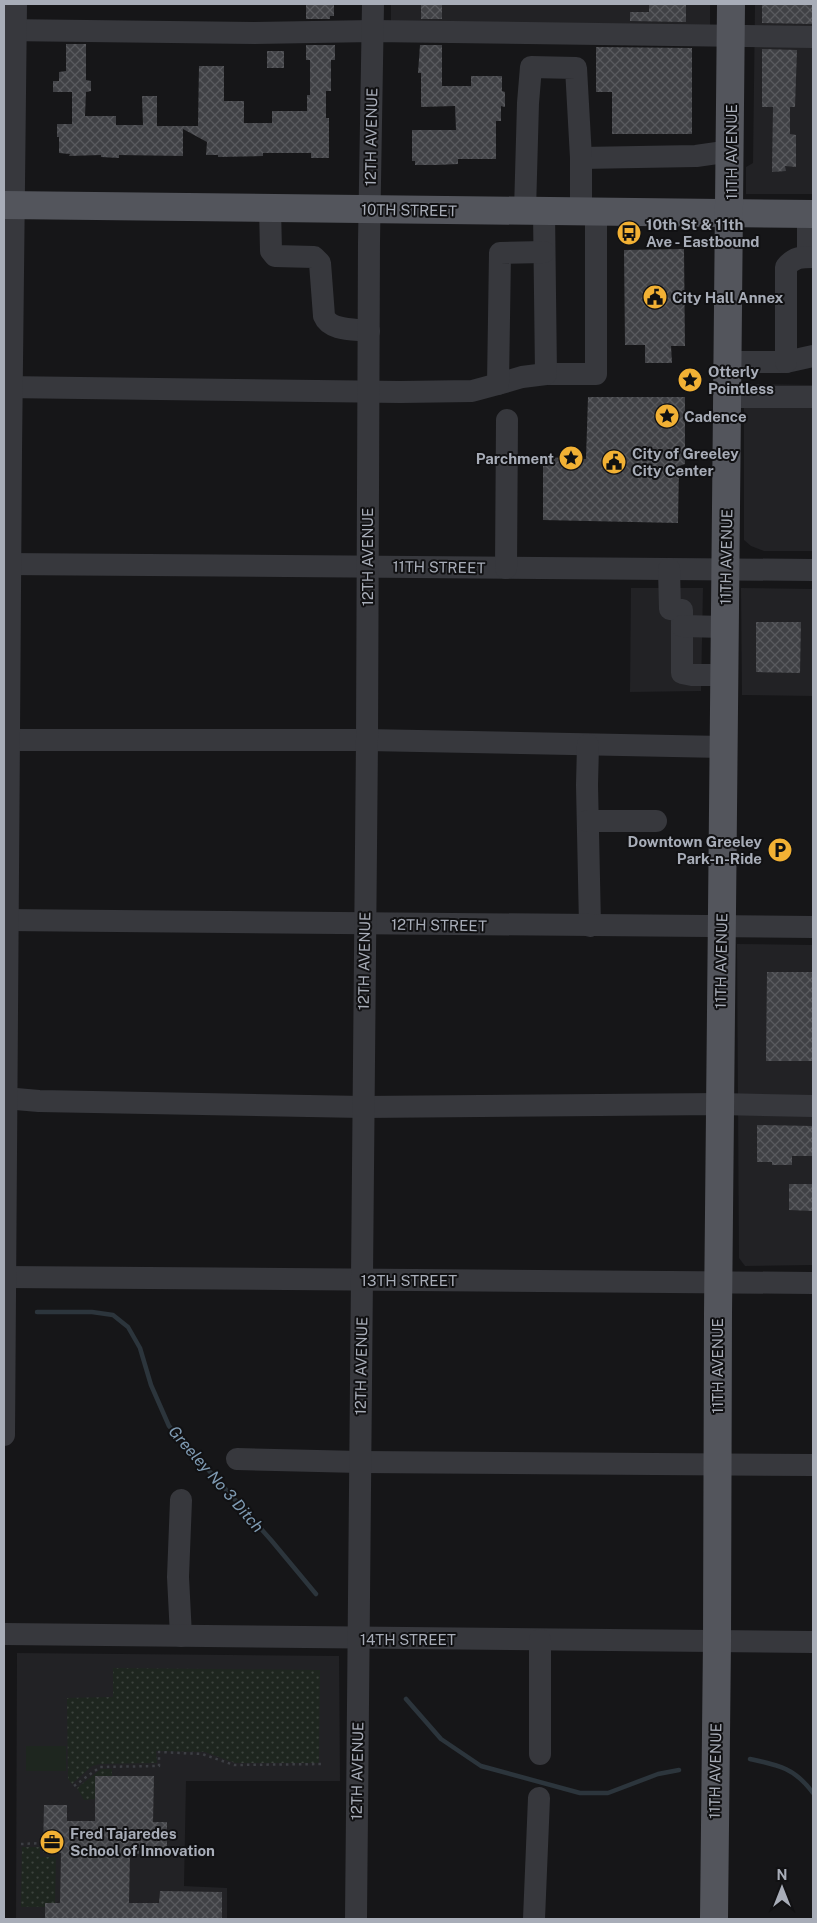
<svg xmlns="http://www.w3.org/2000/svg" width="817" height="1923" viewBox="0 0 817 1923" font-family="'Public Sans',sans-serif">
  <defs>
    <pattern id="grass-dots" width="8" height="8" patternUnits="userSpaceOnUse" patternTransform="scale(1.25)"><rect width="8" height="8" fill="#1e261f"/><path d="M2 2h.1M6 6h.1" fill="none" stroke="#3c433d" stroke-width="1.8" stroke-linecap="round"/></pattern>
    <pattern id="building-cross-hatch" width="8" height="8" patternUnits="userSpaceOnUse" patternTransform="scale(1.25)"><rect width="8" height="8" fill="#404145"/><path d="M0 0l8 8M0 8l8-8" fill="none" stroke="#595a5e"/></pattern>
  </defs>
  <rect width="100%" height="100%" fill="#161618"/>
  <!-- built -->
  <g fill="#222225">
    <polygon points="391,4 710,4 710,28 391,25"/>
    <polygon points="755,4 813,4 813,194 746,194 746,167 753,163"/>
    <polygon points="744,384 813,385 813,551 764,551 751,546 744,540"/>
    <polygon points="631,588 703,588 701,691 630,692"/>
    <polygon points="741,588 813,589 813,696 742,695"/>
    <polygon points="737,944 813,945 813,1265 745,1266 739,1258"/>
    <polygon points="17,1653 339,1656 340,1781 186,1781 184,1886 227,1888 227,1919 16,1919"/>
  </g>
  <!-- grass -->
  <g fill="url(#grass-dots)">
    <polygon points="113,1668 320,1670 319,1763 235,1763 205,1752 156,1751 157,1763 100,1764 92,1766 72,1784 68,1779 67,1698 113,1697"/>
    <polygon points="101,1769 112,1769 112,1776 96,1776 95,1799 84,1800 77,1788"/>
    <polygon points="22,1847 40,1847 40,1857 56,1857 55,1903 45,1903 45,1907 21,1907"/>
  </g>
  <!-- pitch -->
  <rect fill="#1e261f" x="26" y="1746" width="40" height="25"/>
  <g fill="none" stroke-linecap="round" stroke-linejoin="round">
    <!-- stream -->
    <g stroke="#2c353c" stroke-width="4.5">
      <polyline points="37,1312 92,1312 113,1315 128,1327 140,1348 151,1385 169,1426 271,1540 316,1594"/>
      <polyline points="406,1699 441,1739 481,1766 580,1793 608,1793 658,1774 679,1770"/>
      <path d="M 750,1759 C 778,1765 795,1768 813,1793"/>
    </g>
  </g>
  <!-- building -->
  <g fill="url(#building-cross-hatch)">
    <polygon points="306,4 334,4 334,16 330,16 330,19 306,19"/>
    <rect x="421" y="4" width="21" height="15"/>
    <polygon points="649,4 686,4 686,22 630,21 630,12 649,12"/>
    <polygon points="762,4 813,4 813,24 762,23"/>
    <polygon points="66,44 86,44 86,80 91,81 91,91 86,92 85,116 116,116 116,125 143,125 142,96 157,96 157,126 198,126 199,66 224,66 224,101 244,101 244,123 272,123 272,111 307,111 307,95 310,95 310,60 306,60 306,45 335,45 335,60 331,60 331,91 326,91 326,118 329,118 329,158 311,158 311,153 263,153 263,156 218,157 218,155 206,155 207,142 183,129 183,156 119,155 119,158 101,157 101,155 69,156 70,154 59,153 59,137 57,137 57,124 72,124 72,92 53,92 53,81 59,81 59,72 66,71"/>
    <polygon points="420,45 442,45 442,86 471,86 471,76 502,76 502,91 505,92 505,107 501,106 501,121 496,121 496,159 458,159 458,164 437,165 415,165 415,161 412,161 412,130 456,130 455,106 421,107 421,73 418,73"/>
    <polygon points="596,47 692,48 692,134 612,134 612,92 596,92"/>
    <polygon points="762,49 797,50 795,107 790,107 790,134 796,135 796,167 785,166 786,171 772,172 773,107 762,107"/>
    <rect x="267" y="51" width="17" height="17"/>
    <polygon points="684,249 685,346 671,346 672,363 645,363 645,345 625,345 624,250"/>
    <polygon points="588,397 685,397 685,464 679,466 678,523 543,520 543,457 586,459"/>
    <polygon points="756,622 801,622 800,673 756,672"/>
    <polygon points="767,972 813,972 813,1061 766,1061"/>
    <polygon points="757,1125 813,1126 813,1156 792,1156 792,1165 772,1165 772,1162 757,1162"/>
    <polygon points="789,1184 813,1184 813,1211 789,1210"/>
    <polygon points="95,1776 154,1776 153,1822 167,1822 167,1848 139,1848 139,1854 130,1854 129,1903 159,1903 160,1891 222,1892 222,1919 45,1919 45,1903 60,1903 61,1853 43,1852 44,1805 67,1805 67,1821 95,1821"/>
  </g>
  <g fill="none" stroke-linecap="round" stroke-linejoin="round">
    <!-- path -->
    <g stroke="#3d3f44" stroke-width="2.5" stroke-dasharray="2.5 4" stroke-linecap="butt">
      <polyline points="74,1786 100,1767 159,1766 159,1752 202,1754 234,1765 324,1764"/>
      <polyline points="21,1844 43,1843"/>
    </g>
    <!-- minor -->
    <g stroke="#37383d" stroke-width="22">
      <polyline points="4,30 254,33 373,31 813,37"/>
      <polyline points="581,158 696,156 731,151"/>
      <path d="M 270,208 L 271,251 L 275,256 L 314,257 L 320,263 L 324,316 C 330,331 354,329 369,331"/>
      <polyline points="525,211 528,103 531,67 576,68 581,158 581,212"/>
      <polyline points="808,257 808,214"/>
      <polyline points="728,362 786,362 813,356"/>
      <path d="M 786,362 L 786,267 C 794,257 801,257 813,257"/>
      <polyline points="546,374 596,374 596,212"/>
      <polyline points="498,384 522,377 546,374 544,212"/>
      <polyline points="4,387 400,392 472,391 498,384 500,253 544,252"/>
      <polyline points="728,397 813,397"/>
      <polyline points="4,564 813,570"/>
      <polyline points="506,568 507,420"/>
      <polyline points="669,569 670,609 682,610 682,673 692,675 724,675"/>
      <polyline points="682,626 725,627"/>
      <polyline points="4,740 367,740 723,747"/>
      <polyline points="588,745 587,785 590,926"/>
      <polyline points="588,821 656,821"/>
      <polyline points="4,920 813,927"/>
      <polyline points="4,1098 39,1101 363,1107 720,1104 813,1106"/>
      <polyline points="4,1277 813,1283"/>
      <polyline points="4,1435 11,452 16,4"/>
      <polyline points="237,1459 360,1462 813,1465"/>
      <polyline points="181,1500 178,1577 181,1636"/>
      <polyline points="4,1634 813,1642"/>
      <polyline points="540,1754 540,1640"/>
      <polyline points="356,1919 367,740 369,242 373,4"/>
      <polyline points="534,1919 539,1798"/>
    </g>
    <!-- major -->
    <g stroke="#53555c" stroke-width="28">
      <polyline points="4,205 813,214"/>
      <polyline points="714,1919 717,1641 718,1314 731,4"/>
    </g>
  </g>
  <!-- icons -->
  <defs>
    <symbol id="bus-disc" viewBox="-11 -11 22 22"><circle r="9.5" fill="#f2b134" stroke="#111113"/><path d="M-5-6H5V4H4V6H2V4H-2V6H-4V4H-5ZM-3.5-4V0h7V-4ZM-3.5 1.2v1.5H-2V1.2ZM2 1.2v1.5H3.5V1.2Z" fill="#111"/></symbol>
    <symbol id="civic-disc" viewBox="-11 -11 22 22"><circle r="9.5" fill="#f2b134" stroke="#111113"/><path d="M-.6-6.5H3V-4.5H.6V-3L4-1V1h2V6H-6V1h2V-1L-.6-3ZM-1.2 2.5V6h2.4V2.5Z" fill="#111"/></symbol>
    <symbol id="sight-disc" viewBox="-11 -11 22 22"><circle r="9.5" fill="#f2b134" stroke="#111113"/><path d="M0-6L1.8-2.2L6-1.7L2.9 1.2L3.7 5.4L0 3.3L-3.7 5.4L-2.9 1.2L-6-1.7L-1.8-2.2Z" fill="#111"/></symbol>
    <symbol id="parking-disc" viewBox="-11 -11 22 22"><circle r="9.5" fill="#f2b134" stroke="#111113"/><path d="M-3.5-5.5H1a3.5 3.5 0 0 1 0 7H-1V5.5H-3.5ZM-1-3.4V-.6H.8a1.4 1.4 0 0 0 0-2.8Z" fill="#111"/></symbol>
    <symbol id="office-disc" viewBox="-11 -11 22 22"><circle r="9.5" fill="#f2b134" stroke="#111113"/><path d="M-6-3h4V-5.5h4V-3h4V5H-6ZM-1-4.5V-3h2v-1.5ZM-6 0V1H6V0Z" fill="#111"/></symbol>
  </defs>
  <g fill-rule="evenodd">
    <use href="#bus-disc" x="615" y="219" width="28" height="28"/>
    <use href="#civic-disc" x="641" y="283" width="28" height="28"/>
    <use href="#sight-disc" x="676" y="366" width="28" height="28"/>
    <use href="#sight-disc" x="653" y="402" width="28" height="28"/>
    <use href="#sight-disc" x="557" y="444" width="28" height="28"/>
    <use href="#civic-disc" x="600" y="448" width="28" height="28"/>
    <use href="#parking-disc" x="766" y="836" width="28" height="28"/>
    <use href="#office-disc" x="38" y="1828" width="28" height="28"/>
  </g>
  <g text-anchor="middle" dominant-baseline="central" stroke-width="4" stroke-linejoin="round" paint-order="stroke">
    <!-- street labels -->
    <g font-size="15" fill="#a8adb8" stroke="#111113">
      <text transform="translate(371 137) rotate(-89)">12TH AVENUE</text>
      <text transform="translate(731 152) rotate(-90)">11TH AVENUE</text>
      <text transform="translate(409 210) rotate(1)">10TH STREET</text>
      <text transform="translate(367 557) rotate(-90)">12TH AVENUE</text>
      <text transform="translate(726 557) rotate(-89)">11TH AVENUE</text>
      <text transform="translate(439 567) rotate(1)">11TH STREET</text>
      <text transform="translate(439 925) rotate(1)">12TH STREET</text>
      <text transform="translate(364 961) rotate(-89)">12TH AVENUE</text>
      <text transform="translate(721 961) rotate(-89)">11TH AVENUE</text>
      <text x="409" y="1280">13TH STREET</text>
      <text transform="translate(361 1366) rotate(-89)">12TH AVENUE</text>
      <text transform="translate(717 1366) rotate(-90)">11TH AVENUE</text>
      <text x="408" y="1639">14TH STREET</text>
      <text transform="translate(357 1771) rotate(-89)">12TH AVENUE</text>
      <text transform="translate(715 1771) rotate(-89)">11TH AVENUE</text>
    </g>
    <!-- poi labels -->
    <g font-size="15" font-weight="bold" fill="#a8adb8" stroke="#111113" text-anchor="start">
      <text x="646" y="224">10th St &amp; 11th<tspan x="646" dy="17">Ave - Eastbound</tspan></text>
      <text x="672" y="297">City Hall Annex</text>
      <text x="708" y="371">Otterly<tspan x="708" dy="17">Pointless</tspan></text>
      <text x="684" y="416">Cadence</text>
      <text x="632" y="453">City of Greeley<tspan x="632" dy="17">City Center</tspan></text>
      <text x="554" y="458" text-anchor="end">Parchment</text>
      <text x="762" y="841" text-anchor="end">Downtown Greeley<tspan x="762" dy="17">Park-n-Ride</tspan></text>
      <text x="70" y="1833">Fred Tajaredes<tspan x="70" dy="17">School of Innovation</tspan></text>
    </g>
    <!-- water labels -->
    <g font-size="16" font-style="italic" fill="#7f9bb3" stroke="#111113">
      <text transform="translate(216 1479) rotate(49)">Greeley No 3 Ditch</text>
    </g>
  </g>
  <!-- border -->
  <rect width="817" height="1923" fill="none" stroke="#a8adb8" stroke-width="10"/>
  <!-- north arrow -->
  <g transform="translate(782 1888)" stroke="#111113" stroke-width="4" paint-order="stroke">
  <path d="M0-4L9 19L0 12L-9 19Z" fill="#a8adb8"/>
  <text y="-8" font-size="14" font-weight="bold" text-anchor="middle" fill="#a8adb8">N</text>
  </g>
</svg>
